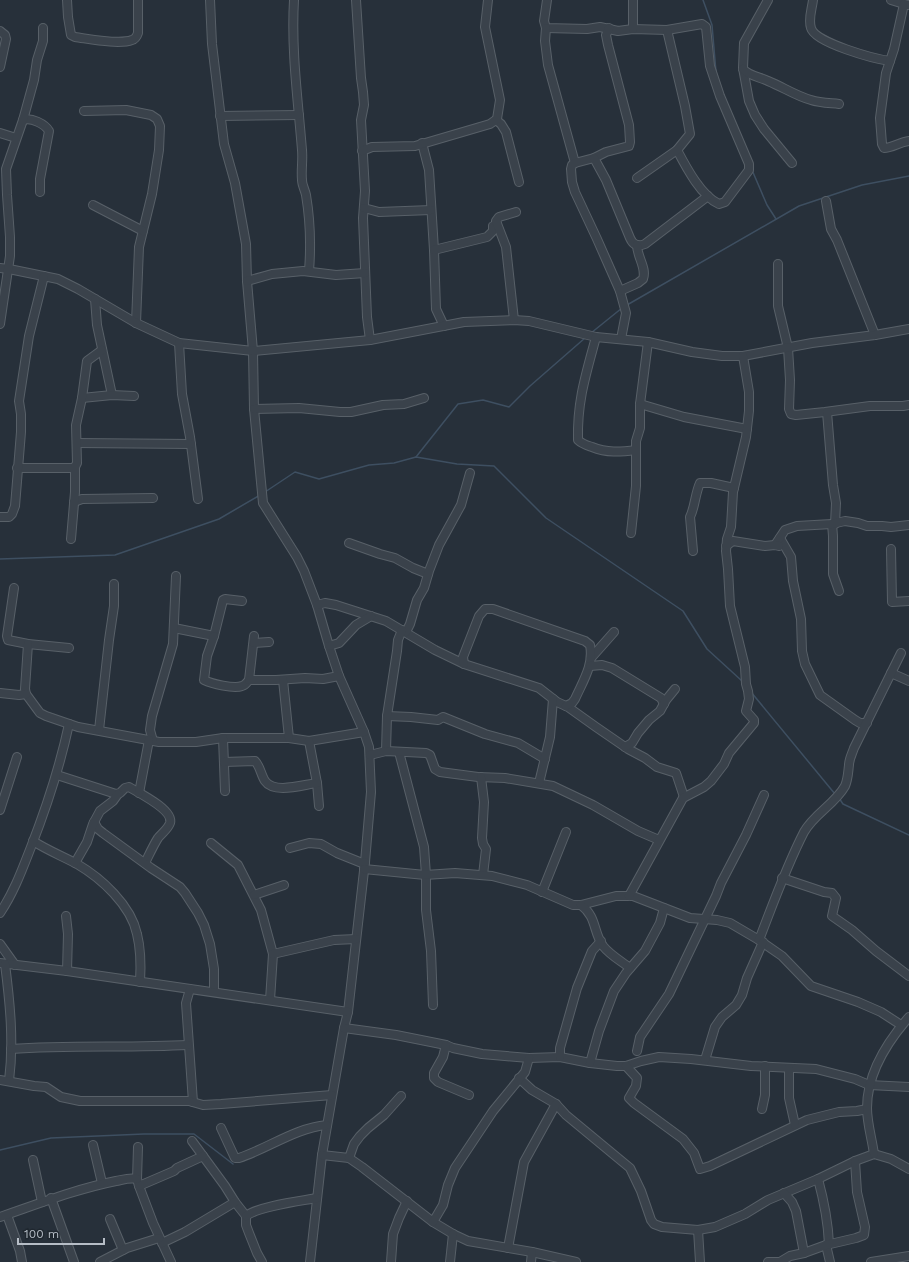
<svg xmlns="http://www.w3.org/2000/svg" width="909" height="1262" viewBox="0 0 909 1262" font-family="'Work Sans',sans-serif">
  <rect width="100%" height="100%" fill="#27303a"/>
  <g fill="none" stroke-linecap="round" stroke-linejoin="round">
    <!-- stream -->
    <g stroke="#3e4f61" stroke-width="1.5">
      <polyline points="703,0 712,25 716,72"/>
      <polyline points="752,170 767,205 776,219"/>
      <polyline points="627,305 799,206 862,185 909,176"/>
      <polyline points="591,333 622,308"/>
      <polyline points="416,457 458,404 483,400 509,407 530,386 585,338"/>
      <polyline points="265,492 295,472 319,479 369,465 394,463 416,457 457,464 494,466 546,518 683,611 707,649 742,681"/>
      <polyline points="0,559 115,555 219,519 260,495"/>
      <polyline points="751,692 835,794"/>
      <polyline points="839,798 843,804 909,835"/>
      <polyline points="0,1150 51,1138 144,1134 194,1134 233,1164"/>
    </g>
    <defs>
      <g id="minor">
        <path d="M 67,0 L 68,17 L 71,35 L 75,37 C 90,39 119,45 132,40 C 136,39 137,36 138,33 L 138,0"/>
        <polyline points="210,0 212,44 224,144 235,183 246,244 247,281 253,351 254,409 263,503 297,557 304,571 317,605 329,646 339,676 364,732 369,747 371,792 365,862 348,1012 344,1028 322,1155 310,1262"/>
        <path d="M 294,0 C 291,50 298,100 302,150 C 303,160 301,170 302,180 C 302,185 305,190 306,195 C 310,219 311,246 309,271"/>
        <polyline points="356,0 361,78 363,92 364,105 361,120 365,191 363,218 367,317 370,340"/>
        <path d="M 547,0 L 544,21 L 546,28 L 587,29 L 600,27 L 618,31 L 633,29 L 667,30 L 702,24 L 706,27 L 710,66 L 720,96 L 749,164 L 749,170 L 725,202 L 719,204 C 701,196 686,167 677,150"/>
        <polyline points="768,0 744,43 743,68 749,101 755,115 764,129 792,163"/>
        <path d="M 813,0 C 812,9 808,19 811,28 C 815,43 875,59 890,61"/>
        <polyline points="891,0 904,4"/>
        <path d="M 909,5 L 904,4 L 894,49 L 886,73 L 880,118 L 882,144 L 884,148 C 892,148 900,142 909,141"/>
        <polyline points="546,28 545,41 548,65 575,163"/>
        <polyline points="609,28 606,35 608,45 629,125 630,142 629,146 606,152 594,158 575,163 572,165 571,169 572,182 575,192 597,239 620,291 626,313 621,339"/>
        <polyline points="633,29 633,0"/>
        <polyline points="0,31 5,35 6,39 0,67"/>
        <path d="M 743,69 C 749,76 760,77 768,81 C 783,87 796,96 811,100 C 820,103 830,103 839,104"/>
        <polyline points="84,111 126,110 151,115 157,119 160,126 159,150 152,194 139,247 136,323"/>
        <polyline points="220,116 299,115"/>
        <path d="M 23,120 C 31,117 45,124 49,131 L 40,179 L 40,192"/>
        <polyline points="496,120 501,124 506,132 519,182"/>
        <polyline points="0,133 16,138"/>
        <polyline points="422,143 429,170 434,250 436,309 444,326"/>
        <polyline points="362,151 372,147 415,146 490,124 497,119 500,100 485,27 488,0"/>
        <path d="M 594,158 L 606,180 L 630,238 C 633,245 638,247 645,244 L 708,196"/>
        <polyline points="637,178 677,150 690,134 685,106 667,30"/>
        <polyline points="826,201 831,229 837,240 875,335"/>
        <polyline points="93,205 143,231"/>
        <polyline points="364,208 379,212 431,210"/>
        <polyline points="434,250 487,237 493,231 493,226 497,225"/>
        <polyline points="778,264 778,306 788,348 790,380 789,409 791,414 796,415 825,412 870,406 903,406 909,405"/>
        <polyline points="0,268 9,269 58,279 78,289 136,323 179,343 253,351 370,340 464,322 514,320 529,321 596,337 648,342 692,352 722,356 743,356 812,343 875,335 909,329"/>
        <polyline points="247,281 272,274 303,271 336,275 365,273"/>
        <path d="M 620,291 L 638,283 L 643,279 C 647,268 637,257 637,245"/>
        <polyline points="95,299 97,325 112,395"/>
        <polyline points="514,320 506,247 496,221 499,217 516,212"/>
        <polyline points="0,324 10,256 10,237 7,195 6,169 23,120 34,80 37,60 43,41 43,28"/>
        <path d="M 596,337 C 586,374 577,401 578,440 C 582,444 586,445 592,447 C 607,453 620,452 636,450"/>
        <polyline points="179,343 182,394 190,437 198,499"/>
        <polyline points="82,398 112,395 134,396"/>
        <polyline points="640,404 684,417 747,429"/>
        <polyline points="254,409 299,408 340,412 351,412 383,405 404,404 424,398"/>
        <polyline points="827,412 833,485 836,503 835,524"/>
        <polyline points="77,443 191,444"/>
        <polyline points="17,468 72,468 75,467"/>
        <polyline points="74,502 82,499 153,498"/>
        <polyline points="0,517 9,517 12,514 15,506 21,432 21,414 19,401 29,336 44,276"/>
        <polyline points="832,524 833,536 833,574 839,591"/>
        <polyline points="631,533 636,486 636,441 640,428 640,404 648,342"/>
        <polyline points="780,538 791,557 793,581 801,619 802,651 805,664 820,695 855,720 860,723 867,723"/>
        <polyline points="71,539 75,492 75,467 77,463 76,425 82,398 87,361 102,350"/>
        <polyline points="349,543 380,554 395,558 413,568 428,574"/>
        <polyline points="775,545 785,530 797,526 832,524 845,521 858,523 867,526 882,526 891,527 909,525"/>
        <polyline points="726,546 733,541 765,546 775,545 779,546"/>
        <polyline points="891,549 892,602 909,601"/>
        <path d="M 693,551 L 690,517 C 695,507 695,494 700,483 L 711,483 L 734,488"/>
        <polyline points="14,588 7,636 8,640 28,644 69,648"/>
        <polyline points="317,605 325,603 336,605 386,621 435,650 464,664 539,688 557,702 568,707 596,727 628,749 645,758 657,767 676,773 684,797"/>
        <polyline points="174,628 214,636 223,600 225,599 242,601"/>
        <polyline points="406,632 410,624 417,600 424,588 429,571 439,545 461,505 470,473"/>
        <path d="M 214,636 L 207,656 L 204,680 C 212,684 234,689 242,686 C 246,685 247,682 249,680 L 254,636"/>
        <polyline points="254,643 269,642"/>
        <polyline points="28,644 25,689 26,694 37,709 40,713 46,716 78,727 159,742 196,742 223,738 289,738 309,741 364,732"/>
        <polyline points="329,646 339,643 356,625 371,616"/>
        <polyline points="591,658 614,632"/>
        <path d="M 464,664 L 463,657 L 479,616 L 485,609 L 493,609 L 585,641 L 590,645 C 594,665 583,681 575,699 L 572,703 L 566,706"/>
        <polyline points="590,666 602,665 612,668 661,698 664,704"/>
        <polyline points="891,673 909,681"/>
        <polyline points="249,680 276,680 305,678 323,679 339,676"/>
        <polyline points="283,680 289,738"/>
        <polyline points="0,693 19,695 26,694"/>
        <polyline points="387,716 411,717 438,720 443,717 485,734 518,743 545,759"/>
        <polyline points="99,730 109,640 114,606 114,584"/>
        <polyline points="223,738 225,791"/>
        <polyline points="153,741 150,730 152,716 173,644 176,576"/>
        <polyline points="309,741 317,783 319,806"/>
        <polyline points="625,747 632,743 638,733 649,720 660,711 666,700 675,689"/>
        <polyline points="386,751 387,716 397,651 398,640 402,630"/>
        <polyline points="399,752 424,847 426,875 426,910 431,951 433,1005"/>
        <polyline points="370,755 386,751 426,753 430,755 435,769 440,772 478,777 505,778 553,786 593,805 638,831 659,840"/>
        <path d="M 224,762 L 255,761 C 260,766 261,775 265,781 C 274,794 302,785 317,783"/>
        <path d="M 57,775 L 116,794 L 120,793 L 125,788 L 129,787 C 139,793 174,810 170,823 C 168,829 162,833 158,838 C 153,846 149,855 145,863"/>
        <polyline points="481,777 484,802 482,838 483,844 486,849 483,875"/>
        <polyline points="539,783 550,737 553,699"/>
        <polyline points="139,793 149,740"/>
        <polyline points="0,810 17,757"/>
        <polyline points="94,822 98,829 103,833 151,868 180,887 185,893 198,913 204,925 210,944 214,969 214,992"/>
        <path d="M 33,841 C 47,850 62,856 77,864 C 101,878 131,905 137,934 C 141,950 141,966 140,982"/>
        <polyline points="211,843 238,865 261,910 273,954 270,1000"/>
        <polyline points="290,848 309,843 321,844 337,853 362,863 365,862"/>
        <polyline points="75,863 87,842 93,824 100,811 113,801 118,794"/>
        <polyline points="364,869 425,875 455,873 492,876 527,885 573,905 581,905 616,896 633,896 690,918 717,920 730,923 759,940 782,956 811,986 858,1002 881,1012 901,1025"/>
        <polyline points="782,878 824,892 832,893 836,898 832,916 852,930 876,951 909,976"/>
        <polyline points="542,892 566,832"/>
        <polyline points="254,895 284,885"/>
        <polyline points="629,896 683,798 704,787 711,781 724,764 729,753 754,723 754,720 746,711 749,699 748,691 746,684 745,667 730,606 728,569 726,551 727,539 731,527 733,492 746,437 749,411 749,392 743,356"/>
        <path d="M 581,905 C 597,917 593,932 603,946 C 610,955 621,961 630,968"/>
        <path d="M 0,913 C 14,892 22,870 31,847 C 47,806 60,766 69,724"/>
        <polyline points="66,916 68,934 67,971"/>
        <path d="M 759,940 C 773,904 786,867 804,832 C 814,814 835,804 845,786 C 848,779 848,773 849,765 C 849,759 852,754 854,748 L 901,653"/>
        <polyline points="0,944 15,965"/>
        <polyline points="273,954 334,940 356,939"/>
        <polyline points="0,963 67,971 348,1012"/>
        <path d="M 5,964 C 10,1003 14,1042 9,1081"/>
        <polyline points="190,989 186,1003 193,1102"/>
        <polyline points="344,1028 396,1035 446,1045 453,1048 482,1054 529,1058 560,1057 590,1063 617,1066 626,1066 641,1061 659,1057 691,1059 751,1066 816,1069 855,1079 869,1085 909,1087"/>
        <polyline points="446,1045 443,1057 434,1073 434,1078 438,1082 469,1095"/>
        <path d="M 11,1049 C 70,1045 129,1048 188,1045"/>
        <polyline points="637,1051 640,1037 669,994 716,896 721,883 746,835 764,795"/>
        <polyline points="560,1057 560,1048 577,988 592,951 601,941"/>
        <polyline points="705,1060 715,1027 722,1017 736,1005 742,995 747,978 763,942"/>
        <polyline points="590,1063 599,1031 614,991 626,973 645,951 660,923 664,908"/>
        <polyline points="626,1066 637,1078 636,1086 629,1098 634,1103 683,1139 694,1153 700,1169 710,1166 807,1120 839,1112 857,1111 867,1109"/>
        <polyline points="789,1068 789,1098 795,1125"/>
        <polyline points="519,1078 532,1090 556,1104 566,1115 630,1168 641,1191 651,1220 654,1224 662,1227 698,1230 715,1227 745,1214 768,1200 818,1179 855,1161 874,1154 891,1159 909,1169"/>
        <polyline points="0,1080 34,1086 46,1087 61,1097 80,1101 189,1101 203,1105 221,1104 332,1095"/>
        <polyline points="762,1109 765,1095 765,1066"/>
        <path d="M 221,1128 L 234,1156 L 235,1158 L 239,1158 C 269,1148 295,1128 327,1125"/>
        <polyline points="192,1141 225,1186 235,1202 246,1216 246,1225 249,1233 257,1253 262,1262"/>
        <polyline points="93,1145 102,1183"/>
        <polyline points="138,1147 137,1179 139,1186 153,1223 171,1262"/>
        <path d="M 874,1154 C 872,1139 867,1123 867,1108 C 867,1073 887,1042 909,1017"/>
        <polyline points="322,1155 349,1158 362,1167 433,1222 453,1234 468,1241 532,1252 576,1262"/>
        <polyline points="349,1158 354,1144 360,1136 368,1128 384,1115 401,1096"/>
        <polyline points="33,1160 42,1202"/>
        <path d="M 818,1179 C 824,1201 828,1221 829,1244"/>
        <polyline points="139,1186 174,1171 177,1168 203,1156"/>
        <polyline points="784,1193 792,1202 796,1211 804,1253"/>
        <polyline points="51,1198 74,1262"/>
        <polyline points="7,1215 20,1251 22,1262"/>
        <path d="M 246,1216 C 259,1206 301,1201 317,1198"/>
        <path d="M 0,1217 C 38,1204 76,1189 116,1181 C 122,1180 130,1177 137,1179"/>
        <polyline points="110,1219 123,1250"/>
        <polyline points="433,1222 443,1205 448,1185 455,1168 493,1111 525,1072 529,1058"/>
        <polyline points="698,1230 700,1262"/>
        <polyline points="162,1243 185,1232 235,1202"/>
        <polyline points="826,1245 830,1262"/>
        <polyline points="508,1248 524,1162 556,1104"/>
        <polyline points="100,1262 127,1248 159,1238"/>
        <polyline points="391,1262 393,1234 399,1218 407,1201"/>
        <polyline points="450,1262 453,1234"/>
        <polyline points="531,1262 532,1252"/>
        <polyline points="768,1262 780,1262 790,1256 804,1253 826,1245 856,1238 864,1235 865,1227 857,1192 855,1161"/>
        <polyline points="871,1262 909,1256"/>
      </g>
    </defs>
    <!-- minor casing -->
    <use href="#minor" stroke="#586068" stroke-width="10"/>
    <!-- minor -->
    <use href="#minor" stroke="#3a424b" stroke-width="8"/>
  </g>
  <!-- scale -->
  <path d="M18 1238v6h86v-6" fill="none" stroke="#b6bdc6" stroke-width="2"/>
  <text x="24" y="1238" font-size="12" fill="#b6bdc6" stroke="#1f272f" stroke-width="3" paint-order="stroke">100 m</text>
</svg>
